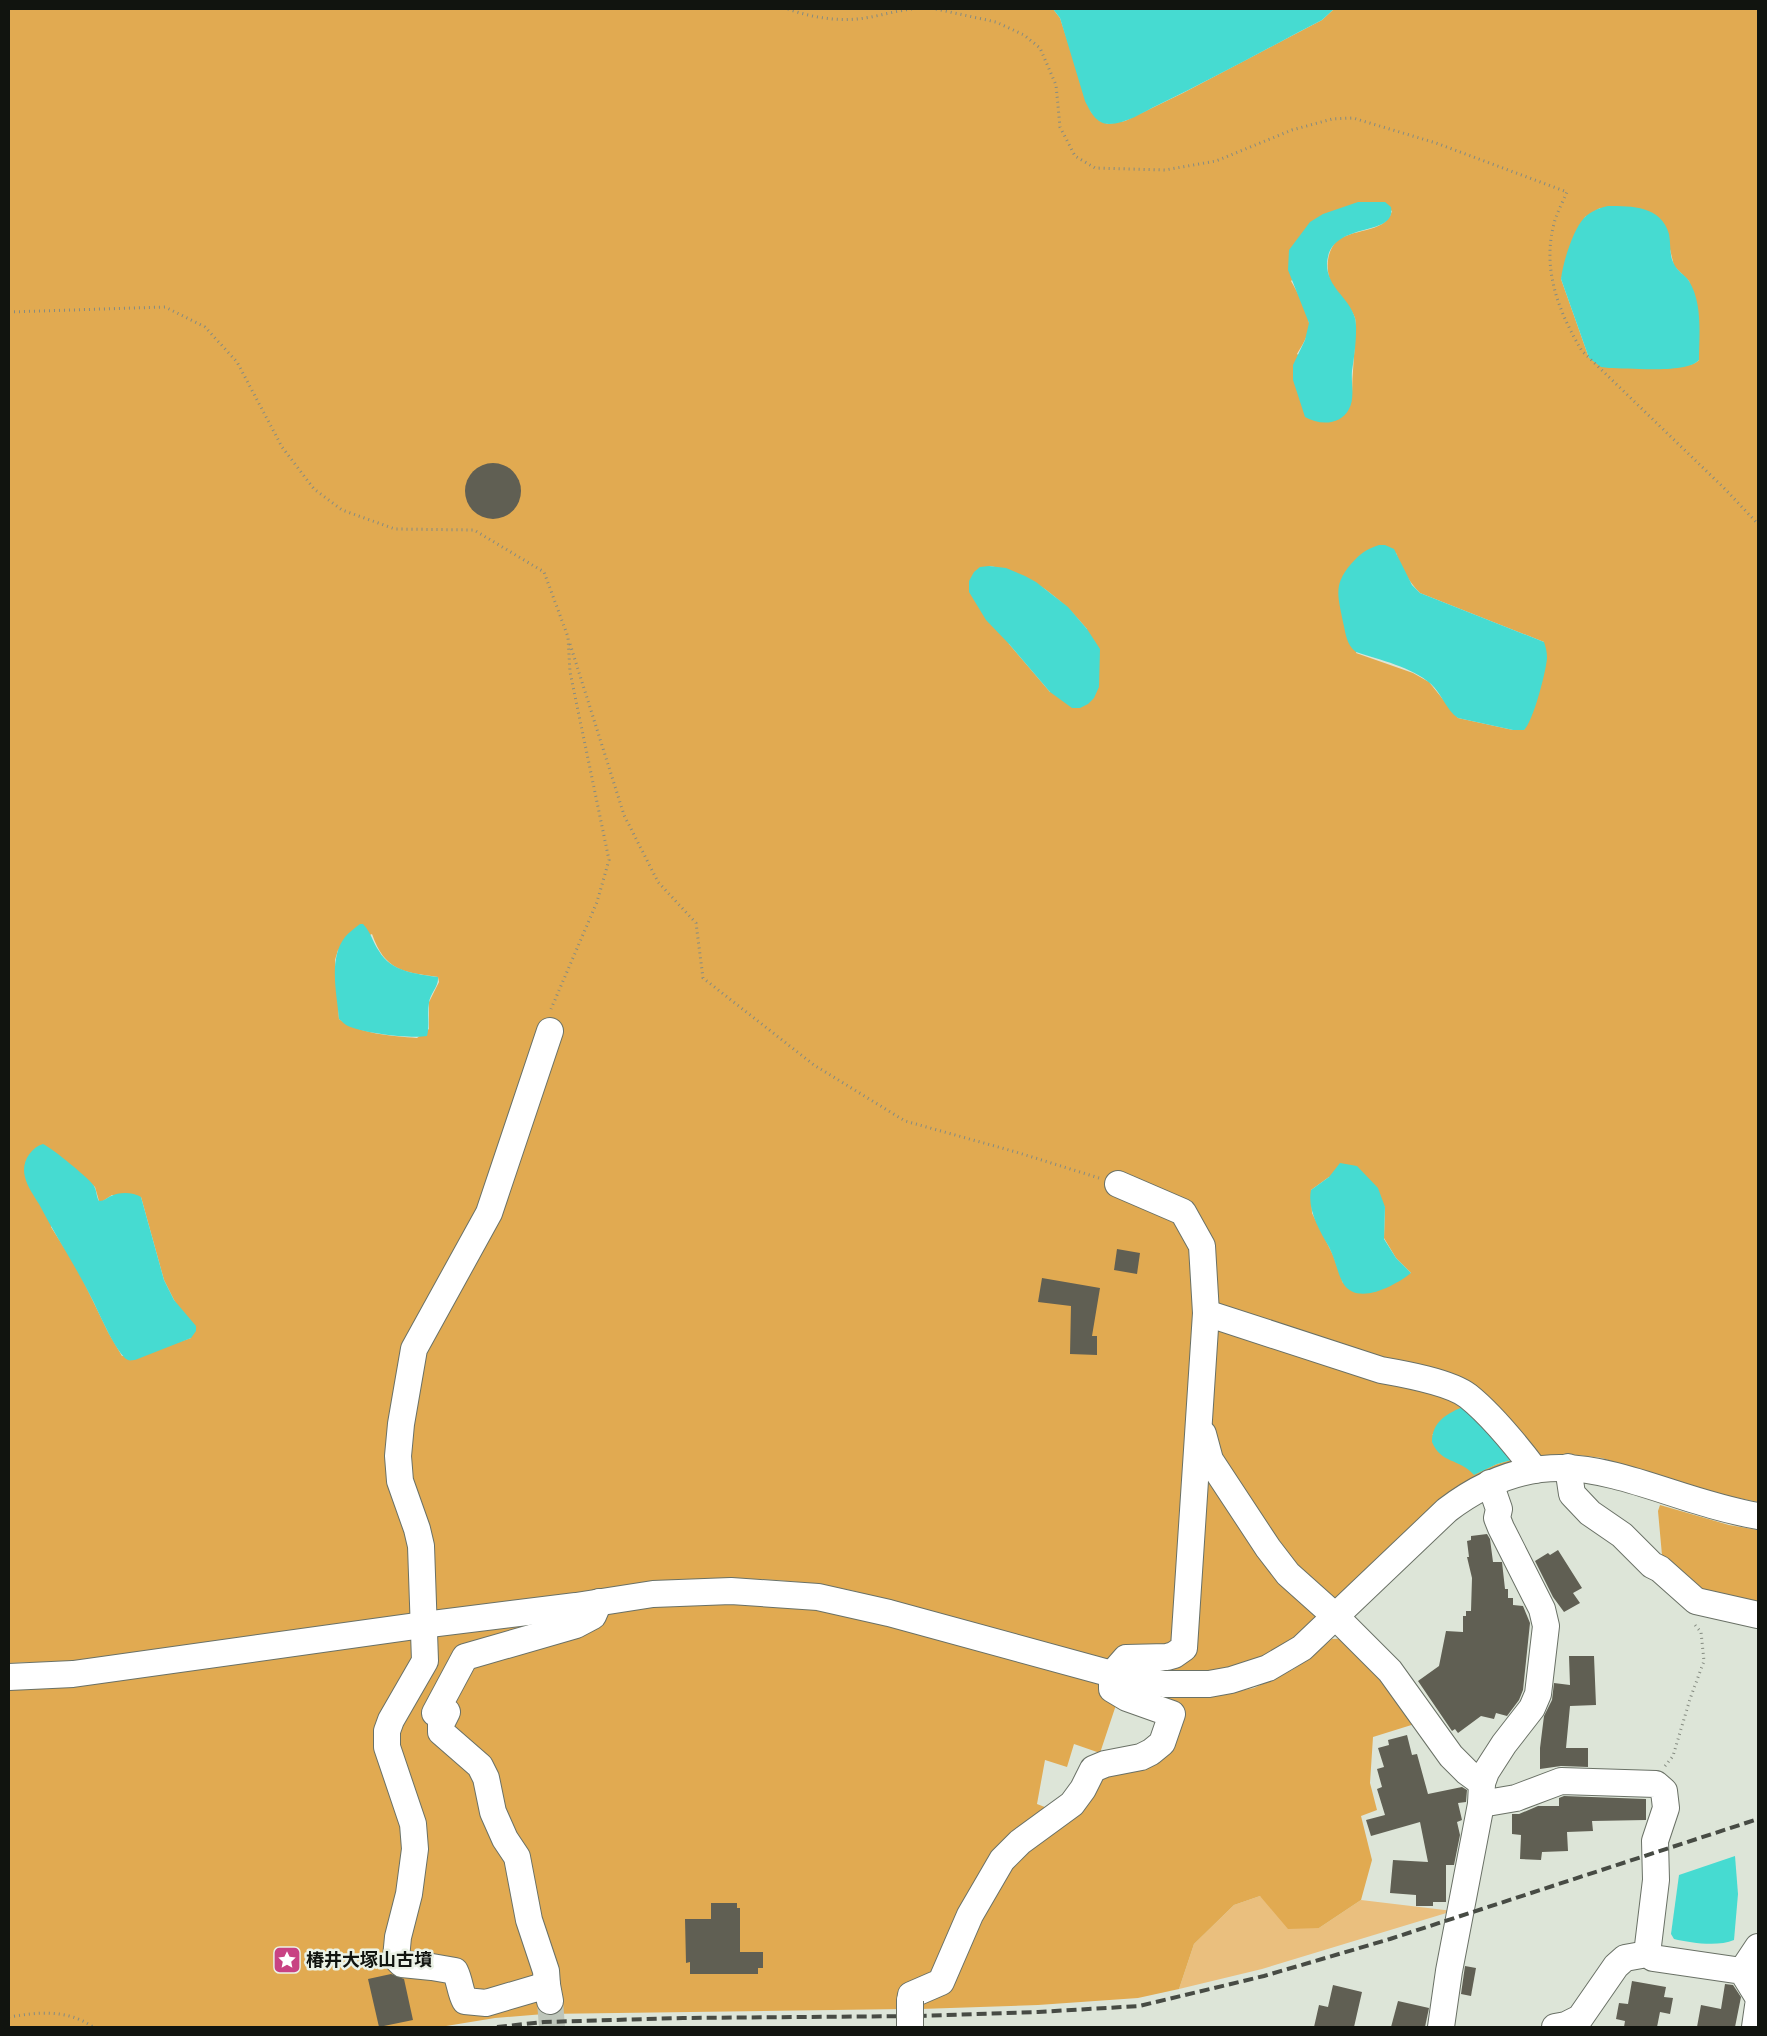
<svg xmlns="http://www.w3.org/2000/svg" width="1767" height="2036" viewBox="0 0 1767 2036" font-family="Bitter,'Noto Sans JP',serif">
  <rect width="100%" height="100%" fill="#dde5d8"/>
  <!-- green -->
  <polygon fill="#eabf7e" points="1260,1896 1319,1928 1361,1900 1453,1911 1262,1969 1179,1989 1194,1944 1234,1905"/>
  <!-- forest -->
  <g fill="#e1aa51" fill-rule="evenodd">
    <path d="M 9,9 L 1053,9 L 1060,18 L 1091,112 L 1100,121 L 1108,124 L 1125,121 L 1183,93 L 1322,20 L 1334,9 L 1758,9 L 1758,1502 L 1714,1493 L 1602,1458 L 1569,1454 L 1551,1455 L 1516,1461 L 1484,1472 L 1468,1480 L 1439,1500 L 1294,1638 L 1263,1656 L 1228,1668 L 1207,1671 L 1166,1671 L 1115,1661 L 854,1591 L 820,1584 L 775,1580 L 731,1578 L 652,1581 L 575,1593 L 421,1612 L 71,1661 L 9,1663 ZM 1376,202 L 1392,211 C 1385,235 1350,227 1335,243 C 1326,254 1326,271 1331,283 C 1337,295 1350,304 1355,318 C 1356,322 1355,328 1355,333 C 1355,353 1352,373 1352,394 L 1297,354 C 1302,345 1310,334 1309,323 C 1308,312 1297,291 1291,281 ZM 1600,208 L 1669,235 L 1669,245 L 1674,266 L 1689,281 L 1698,311 L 1699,360 C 1686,375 1611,361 1589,358 L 1561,279 L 1585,217 ZM 1396,553 C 1401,568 1409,582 1420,593 L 1544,642 L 1524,730 L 1513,730 L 1458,718 L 1429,682 L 1413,673 L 1356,653 ZM 989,566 C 1030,572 1061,598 1087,629 L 1050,692 L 1009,644 ZM 372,934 C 385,971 403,972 438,977 L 439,982 L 429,1002 L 429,1029 L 417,1038 C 392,1036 359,1034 339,1019 L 335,960 L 338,950 ZM 81,1175 L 95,1187 L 99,1201 L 103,1201 L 112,1195 L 141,1197 L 164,1280 L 174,1300 L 180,1309 L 191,1338 L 164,1347 L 122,1356 L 108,1332 L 77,1268 L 51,1227 ZM 1329,1177 L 1385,1207 L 1384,1238 L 1396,1258 L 1411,1273 L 1343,1283 L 1333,1255 L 1312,1213 L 1311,1190 ZM 1432,1434 L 1514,1459 L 1497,1464 L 1474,1474 Z"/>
    <polygon points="1660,1505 1729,1525 1758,1530 1758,1609 1698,1596 1667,1567 1662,1555 1658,1511"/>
    <polygon points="731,1602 816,1609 848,1615 1099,1680 1118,1699 1100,1753 1074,1744 1067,1767 1045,1760 1037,1804 1055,1811 1017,1838 942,1971 904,2009 544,2014 495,2018 440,2027 9,2027 9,1688 655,1606"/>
    <polygon points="1352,1638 1421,1722 1373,1737 1370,1783 1377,1810 1361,1816 1372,1860 1361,1900 1319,1928 1288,1929 1260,1896 1234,1905 1194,1944 1179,1989 1138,1998 1038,2005 920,2009 996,1877 1096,1773 1153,1756 1163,1697 1210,1697 1254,1688 1292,1670 1310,1658 1332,1639"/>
  </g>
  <!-- water -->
  <g fill="#46dbd1">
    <path d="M 1053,9 L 1334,9 L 1322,20 C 1268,48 1214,78 1158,105 C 1143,112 1126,124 1109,124 C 1096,124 1090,111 1085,101 L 1060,18 Z"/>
    <path d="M 1358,202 L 1385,202 L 1391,207 C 1397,239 1329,219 1327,264 C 1327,288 1349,297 1355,318 C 1358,330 1354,359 1352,371 C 1351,383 1355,399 1349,409 C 1340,426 1319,425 1305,417 L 1293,380 L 1293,365 L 1305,340 L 1309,323 L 1288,270 L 1289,250 L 1310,222 L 1323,214 Z"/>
    <path d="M 1608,206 C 1632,206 1661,206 1669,234 C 1671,244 1669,255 1674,264 C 1677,271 1685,275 1689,281 C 1703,304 1699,335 1699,360 C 1687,374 1628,368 1609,368 L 1601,367 L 1589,358 L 1561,279 C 1563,262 1573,230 1584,218 C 1591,211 1599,208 1608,206 Z"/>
    <path d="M 1379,545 L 1385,545 L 1394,549 L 1412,585 L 1420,593 L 1544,642 C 1546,648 1547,652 1547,658 C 1546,672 1533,722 1524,730 L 1513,730 L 1458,718 C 1446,710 1442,694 1431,684 C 1412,667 1380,660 1356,652 C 1346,644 1346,634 1343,622 C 1338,596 1333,585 1351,564 C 1361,553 1365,550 1379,545 Z"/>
    <polygon points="989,566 1006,568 1025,576 1036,582 1068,607 1087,629 1100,649 1099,687 1094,698 1088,704 1080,708 1072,708 1050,692 1009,644 986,620 969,592 969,581 974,572 980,567"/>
    <path d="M 360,924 L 363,924 C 372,934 372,941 379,951 C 391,972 417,974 438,977 C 439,987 430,993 429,1003 C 427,1014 430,1025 427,1036 C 412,1039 362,1033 348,1026 C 345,1025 342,1021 339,1019 C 337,994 328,959 345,937 C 349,932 355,928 360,924 Z"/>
    <path d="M 43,1144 C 52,1148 90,1179 94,1186 C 97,1191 96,1196 99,1201 C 105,1201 106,1198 111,1196 C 119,1192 133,1192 141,1197 L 164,1280 L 174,1300 L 196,1326 L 196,1331 L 191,1338 L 135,1360 C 133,1360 130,1361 128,1360 C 117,1355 99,1313 93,1301 C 77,1268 56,1237 39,1204 C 34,1196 27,1186 25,1177 C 21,1163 30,1148 43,1144 Z"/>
    <path d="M 1340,1163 L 1357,1166 L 1378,1188 L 1385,1207 L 1384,1239 L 1396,1258 L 1411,1273 C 1396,1285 1357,1307 1343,1283 C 1337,1272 1335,1258 1329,1247 C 1319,1230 1307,1209 1311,1190 L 1329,1177 Z"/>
    <path d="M 1465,1406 L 1515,1459 L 1497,1464 L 1474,1475 C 1459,1458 1441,1464 1432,1442 C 1432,1421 1448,1413 1465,1406 Z"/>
    <path d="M 1735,1856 L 1738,1894 L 1734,1940 C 1718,1947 1691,1943 1674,1939 L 1671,1934 L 1679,1875 Z"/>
  </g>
  <!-- building -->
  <g fill="#605f53">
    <circle cx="493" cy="491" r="28"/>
    <polygon points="1117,1249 1140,1253 1137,1274 1114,1270"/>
    <polygon points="1042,1278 1100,1288 1092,1336 1097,1336 1097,1355 1070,1354 1071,1306 1038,1302"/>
    <polygon points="1487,1534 1490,1539 1493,1562 1502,1562 1505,1589 1508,1589 1508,1598 1513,1598 1513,1605 1523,1606 1530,1623 1523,1690 1519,1700 1507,1716 1496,1713 1494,1719 1481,1716 1458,1733 1455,1729 1452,1731 1418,1681 1439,1666 1446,1631 1463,1632 1463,1616 1466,1616 1466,1611 1471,1611 1472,1578 1467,1557 1469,1557 1467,1541 1471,1540 1471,1536"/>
    <polygon points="1558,1550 1582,1588 1573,1593 1580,1603 1564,1612 1553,1597 1535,1561 1548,1553 1550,1555"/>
    <polygon points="1569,1656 1594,1656 1596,1705 1570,1706 1566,1748 1588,1748 1588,1767 1561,1766 1540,1769 1540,1748 1544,1716 1552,1700 1554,1683 1570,1685"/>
    <polygon points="1407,1735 1412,1755 1417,1754 1428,1794 1462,1787 1467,1790 1466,1802 1458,1803 1462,1820 1457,1822 1460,1835 1454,1865 1446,1865 1446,1902 1433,1902 1433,1906 1416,1906 1416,1895 1390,1893 1393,1860 1428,1862 1420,1822 1371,1836 1366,1820 1385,1815 1377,1789 1382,1787 1377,1769 1384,1767 1378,1748 1389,1745 1388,1740"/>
    <polygon points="1564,1796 1646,1799 1646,1820 1592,1821 1593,1831 1567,1832 1568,1851 1542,1852 1541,1860 1520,1859 1521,1835 1512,1834 1512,1814 1519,1814 1538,1806 1559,1806 1559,1798"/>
    <polygon points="711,1903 737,1903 737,1908 740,1908 740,1952 763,1952 763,1968 758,1968 758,1974 690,1974 690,1962 686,1963 685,1919 711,1919"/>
    <polygon points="1465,1966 1476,1968 1471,1996 1461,1994"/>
    <polygon points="391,1974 404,1979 413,2020 379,2027 368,1979"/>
    <polygon points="1632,1981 1666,1987 1664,1997 1673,1998 1670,2014 1660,2012 1657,2027 1624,2027 1625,2021 1616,2019 1619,2003 1628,2004"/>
    <polygon points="1725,1984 1733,1985 1741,1997 1735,2027 1697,2027 1701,2005 1721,2009"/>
    <polygon points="1333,1985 1362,1992 1354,2027 1314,2027 1319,2005 1328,2007"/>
    <polygon points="1398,2001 1429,2008 1425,2027 1391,2027"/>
  </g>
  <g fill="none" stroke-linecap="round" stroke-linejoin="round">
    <!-- minor-tunnel -->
    <polyline stroke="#bec6ba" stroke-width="26" stroke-dasharray="26 13" stroke-linecap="butt" points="550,2001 552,2027"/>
    <defs>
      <g id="minor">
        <path d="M 1206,1313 L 1381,1370 C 1404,1374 1450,1382 1468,1396 C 1493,1416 1516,1445 1535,1470"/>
        <polyline points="1203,1434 1210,1460 1268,1548 1288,1574 1335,1616 1390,1671 1451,1756 1467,1772 1482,1783"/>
        <polyline points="1568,1467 1572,1494 1590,1513 1622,1535 1652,1565 1660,1569 1696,1601 1758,1615"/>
        <path d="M 9,1677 L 73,1674 L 423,1625 L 576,1606 L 653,1594 L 731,1591 L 818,1597 L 889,1613 L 1112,1674 L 1164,1684 L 1209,1684 L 1231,1680 L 1268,1668 L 1302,1648 L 1447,1510 C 1561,1423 1640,1495 1758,1516"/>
        <polyline points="1481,1804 1516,1798 1561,1781 1656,1784 1664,1791 1666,1808 1655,1841 1656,1880 1647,1954"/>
        <polyline points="1742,1971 1758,1947"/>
        <polyline points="547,1985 546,1971 529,1920 517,1857 505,1839 493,1812 486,1778 480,1766 441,1732 441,1724 447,1712 435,1713 465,1657 576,1625 593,1616 599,1602"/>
        <path d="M 550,2001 L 547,1985 L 486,2003 L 465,2001 C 460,1992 460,1981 455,1971 L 432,1967 L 402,1964 L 396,1958 L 398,1937 L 409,1894 L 415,1849 L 413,1824 L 387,1747 L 387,1731 L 391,1720 L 425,1661 L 421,1546 L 417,1529 L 400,1481 L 398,1456 L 401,1424 L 414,1349 L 489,1213 L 550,1031"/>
        <polyline points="910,2001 911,1995 941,1982 970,1915 1002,1860 1020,1842 1072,1804 1083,1789 1093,1769 1105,1764 1141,1757 1151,1752 1162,1743 1172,1714 1127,1698 1112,1689 1112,1674 1126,1658 1167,1657 1174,1655 1184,1648 1206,1313 1202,1246 1183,1212 1118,1184"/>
        <polyline points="1441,2027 1449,1971 1481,1804 1482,1783 1486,1772 1504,1744 1532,1708 1538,1694 1546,1626 1542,1609 1501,1528 1497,1518 1499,1509 1490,1483"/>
        <polyline points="1555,2027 1566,2025 1580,2018 1616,1966 1625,1958 1647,1954 1653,1958 1742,1971 1758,1997"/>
        <polyline points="1755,2027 1758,2006"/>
      </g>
    </defs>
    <!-- minor casing -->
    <use href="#minor" stroke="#6a7166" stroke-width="28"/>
    <!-- path -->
    <g stroke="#858b81" stroke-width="3" stroke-dasharray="1 4" stroke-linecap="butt">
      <path d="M 788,9 C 810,17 834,21 858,19 C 876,17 894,11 912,9"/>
      <path d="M 936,9 L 996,22 L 1024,35 L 1040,48 L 1056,85 L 1060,127 L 1075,156 L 1095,168 L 1165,170 L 1216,161 L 1292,130 L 1332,119 L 1353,118 L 1436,143 L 1567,192 C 1563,201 1558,211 1555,220 C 1541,267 1558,311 1582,351 L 1725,489 L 1758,524"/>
      <polyline points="9,312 165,307 205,327 237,362 282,447 314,489 342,510 395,529 474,530 544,572 568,637 570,672 609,860 597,902 551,1009"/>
      <polyline points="570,644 624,815 658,882 696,923 703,978 814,1065 905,1121 1016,1152 1099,1178"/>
      <polyline points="1665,1766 1673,1756 1690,1699 1704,1661 1701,1632 1695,1625"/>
      <path d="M 9,2017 C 39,2012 67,2009 93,2027"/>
    </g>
    <!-- minor -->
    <use href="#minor" stroke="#fff" stroke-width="26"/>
    <!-- rail -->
    <polyline stroke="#474b44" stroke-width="4" stroke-dasharray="10 5" stroke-linecap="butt" points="497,2027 544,2022 683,2018 920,2016 1038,2012 1139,2006 1264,1976 1390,1939 1758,1819"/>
    <defs>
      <polyline id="minor-bridge" points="910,2001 910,2027"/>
    </defs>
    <!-- minor-bridge casing -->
    <use href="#minor-bridge" stroke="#6a7166" stroke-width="28" stroke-linecap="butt"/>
    <!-- minor-bridge -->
    <use href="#minor-bridge" stroke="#fff" stroke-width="26"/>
  </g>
  <!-- icons -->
  <defs>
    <symbol id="sight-square" viewBox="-11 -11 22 22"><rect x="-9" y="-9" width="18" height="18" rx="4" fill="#c84283" stroke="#ebf2e6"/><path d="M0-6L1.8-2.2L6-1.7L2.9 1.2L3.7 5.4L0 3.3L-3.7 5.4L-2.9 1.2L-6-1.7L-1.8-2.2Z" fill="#fff"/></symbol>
  </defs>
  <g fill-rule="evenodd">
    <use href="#sight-square" x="271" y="1944" width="32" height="32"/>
  </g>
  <g text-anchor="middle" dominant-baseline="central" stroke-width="5" stroke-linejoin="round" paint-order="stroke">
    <!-- poi labels -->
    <g font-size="18" font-weight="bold" fill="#11140f" stroke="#ebf2e6" text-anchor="start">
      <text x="306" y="1960">椿井大塚山古墳</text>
    </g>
  </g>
  <!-- border -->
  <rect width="1767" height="2036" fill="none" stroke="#11140f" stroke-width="20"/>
</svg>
